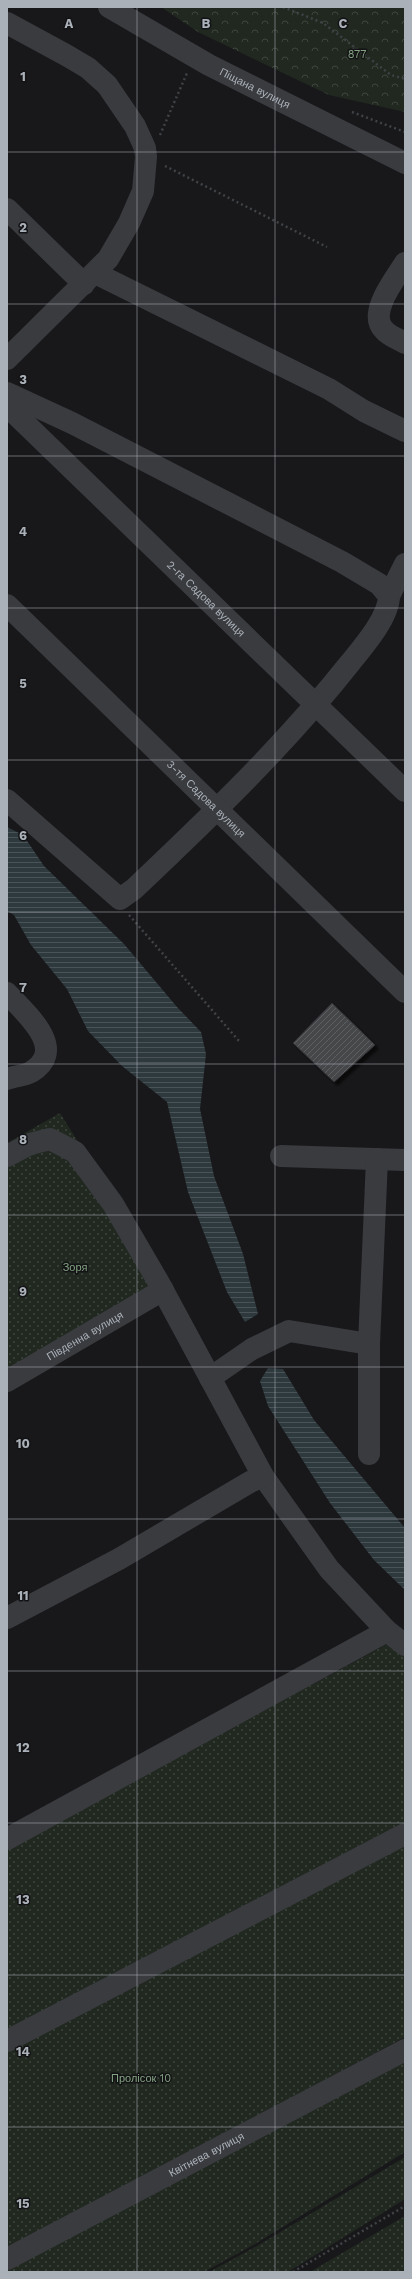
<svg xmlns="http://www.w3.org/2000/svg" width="412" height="2279" viewBox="0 0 412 2279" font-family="'Work Sans',sans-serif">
  <defs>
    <pattern id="grass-dots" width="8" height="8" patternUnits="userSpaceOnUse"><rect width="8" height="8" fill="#202820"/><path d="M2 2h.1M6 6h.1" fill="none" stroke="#3e453e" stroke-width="1.8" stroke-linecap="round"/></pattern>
    <pattern id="forest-crowns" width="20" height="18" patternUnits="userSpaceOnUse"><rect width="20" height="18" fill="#202820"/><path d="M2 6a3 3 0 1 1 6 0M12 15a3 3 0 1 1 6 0" fill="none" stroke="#3e453e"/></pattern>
    <pattern id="water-rules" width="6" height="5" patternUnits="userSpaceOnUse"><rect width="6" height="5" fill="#2e393e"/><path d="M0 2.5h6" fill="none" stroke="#4a5358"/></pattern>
    <pattern id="building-hatch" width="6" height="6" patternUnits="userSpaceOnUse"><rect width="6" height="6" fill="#45464a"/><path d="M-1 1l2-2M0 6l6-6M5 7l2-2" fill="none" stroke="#5d5e62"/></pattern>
    <filter id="shadow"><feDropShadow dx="3.5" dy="3.5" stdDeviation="1" flood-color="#0009"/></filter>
  </defs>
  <rect width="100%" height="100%" fill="#18181a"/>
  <!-- grass -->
  <g fill="url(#grass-dots)">
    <polygon points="60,1113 172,1292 7,1382 7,1143"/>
    <polygon points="391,1642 405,1655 405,1822 7,2030 7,1843 216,1732 321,1680"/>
    <polygon points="405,1839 405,2037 7,2250 7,2049"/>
    <polygon points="405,2058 405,2152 255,2244 204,2272 7,2272 7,2266"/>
    <polygon points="405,2157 405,2199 288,2272 209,2272 257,2246"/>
    <polygon points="405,2216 405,2272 310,2272"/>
  </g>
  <!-- forest -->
  <polygon fill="url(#forest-crowns)" points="161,7 405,7 405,112 329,95 198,32"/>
  <!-- water -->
  <g fill="url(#water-rules)">
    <polygon points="7,827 23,835 44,866 124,944 177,1007 201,1032 206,1054 200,1109 214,1176 243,1254 258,1314 245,1322 227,1292 188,1192 167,1102 122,1066 88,1031 67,989 31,945 14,915 7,911"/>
    <polygon points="268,1368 283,1369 314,1420 405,1528 405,1590 374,1560 330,1503 268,1406 260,1381"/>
  </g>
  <!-- building -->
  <polygon fill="url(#building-hatch)" stroke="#323236" filter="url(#shadow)" points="332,1003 375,1045 334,1082 293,1043"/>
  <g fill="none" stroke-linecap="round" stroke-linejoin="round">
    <!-- path -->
    <g stroke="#3f4246" stroke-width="2.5" stroke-dasharray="2 3" stroke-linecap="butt">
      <polyline points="283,7 323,23 391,75 405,79"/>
      <polyline points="352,112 405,132"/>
      <polyline points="160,135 187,73"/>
      <polyline points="165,166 327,247"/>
      <polyline points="129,915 239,1041"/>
      <polyline points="293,2272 405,2206"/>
    </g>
    <!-- minor -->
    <g stroke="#393b3f" stroke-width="22">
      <path id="s1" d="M 109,7 L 209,65 L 405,163"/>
      <polyline points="7,23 66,55 88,68 107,85 135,126 145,148 146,157 143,191 129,223 108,259 7,359"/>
      <polyline points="7,209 84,284"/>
      <path d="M 405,263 C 396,278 367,313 384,330 C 389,336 398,339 405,343"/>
      <polyline points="95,273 329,389 364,411 405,431"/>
      <path d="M 7,393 L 72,423 L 342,562 L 379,584 L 389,596 C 389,617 363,647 350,663 C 285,745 210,817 134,889 L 120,899 L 7,800"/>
      <path id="s2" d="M 7,406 L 405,791"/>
      <polyline points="389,596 405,564"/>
      <path id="s3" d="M 7,605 L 405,992"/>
      <path d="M 7,993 C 25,1013 69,1049 31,1072 C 24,1076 14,1076 7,1079"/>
      <polyline points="7,1156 30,1144 50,1139 75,1152 113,1204 159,1283 263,1476 329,1569 387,1631 405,1645"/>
      <polyline points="281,1156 405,1160"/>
      <polyline points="210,1378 252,1349 289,1331 369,1344"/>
      <path id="s4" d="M 7,1381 L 163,1290"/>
      <polyline points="369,1454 369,1344 377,1159"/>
      <polyline points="7,1618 119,1559 250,1482 263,1476"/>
      <polyline points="7,1839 387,1631"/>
      <polyline points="7,2041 405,1834"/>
      <path id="s5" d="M 7,2259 L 405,2050"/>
    </g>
  </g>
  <!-- grid -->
  <path fill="none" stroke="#abb1b9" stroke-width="1" stroke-opacity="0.55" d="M 137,7 L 137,2272M 275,7 L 275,2272M 7,152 L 405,152M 7,304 L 405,304M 7,456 L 405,456M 7,608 L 405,608M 7,760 L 405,760M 7,912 L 405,912M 7,1064 L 405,1064M 7,1215 L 405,1215M 7,1367 L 405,1367M 7,1519 L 405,1519M 7,1671 L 405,1671M 7,1823 L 405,1823M 7,1975 L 405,1975M 7,2127 L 405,2127"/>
  <g text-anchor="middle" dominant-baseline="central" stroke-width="3" stroke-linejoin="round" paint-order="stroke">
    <!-- park labels -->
    <g font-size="11" fill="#84a383" stroke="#131315">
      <text x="357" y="54">877</text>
      <text x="75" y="1267">Зоря</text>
      <text x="141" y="2078">Пролісок 10</text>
    </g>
    <!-- street labels -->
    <g font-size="11" fill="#abb1b9" stroke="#131315">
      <text stroke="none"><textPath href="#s1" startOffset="167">Піщана вулиця</textPath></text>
      <text stroke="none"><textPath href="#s2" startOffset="277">2-га Садова вулиця</textPath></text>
      <text stroke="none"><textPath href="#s3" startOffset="278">3-тя Садова вулиця</textPath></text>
      <text stroke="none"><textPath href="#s4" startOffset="90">Південна вулиця</textPath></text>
      <text stroke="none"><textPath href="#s5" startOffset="225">Квітнева вулиця</textPath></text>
    </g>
  </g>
  <g font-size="13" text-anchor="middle" font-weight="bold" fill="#abb1b9" stroke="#131315" stroke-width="3" stroke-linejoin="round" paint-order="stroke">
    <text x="69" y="28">A</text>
    <text x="206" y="28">B</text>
    <text x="343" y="28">C</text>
    <text x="23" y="81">1</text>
    <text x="23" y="232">2</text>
    <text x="23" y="384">3</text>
    <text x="23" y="536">4</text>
    <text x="23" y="688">5</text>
    <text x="23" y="840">6</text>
    <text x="23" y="992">7</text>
    <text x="23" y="1144">8</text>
    <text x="23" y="1296">9</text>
    <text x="23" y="1448">10</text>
    <text x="23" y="1600">11</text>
    <text x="23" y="1752">12</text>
    <text x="23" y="1904">13</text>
    <text x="23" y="2056">14</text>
    <text x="23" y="2208">15</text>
  </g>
  <!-- border -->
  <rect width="412" height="2279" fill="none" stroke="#abb1b9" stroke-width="16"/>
</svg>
